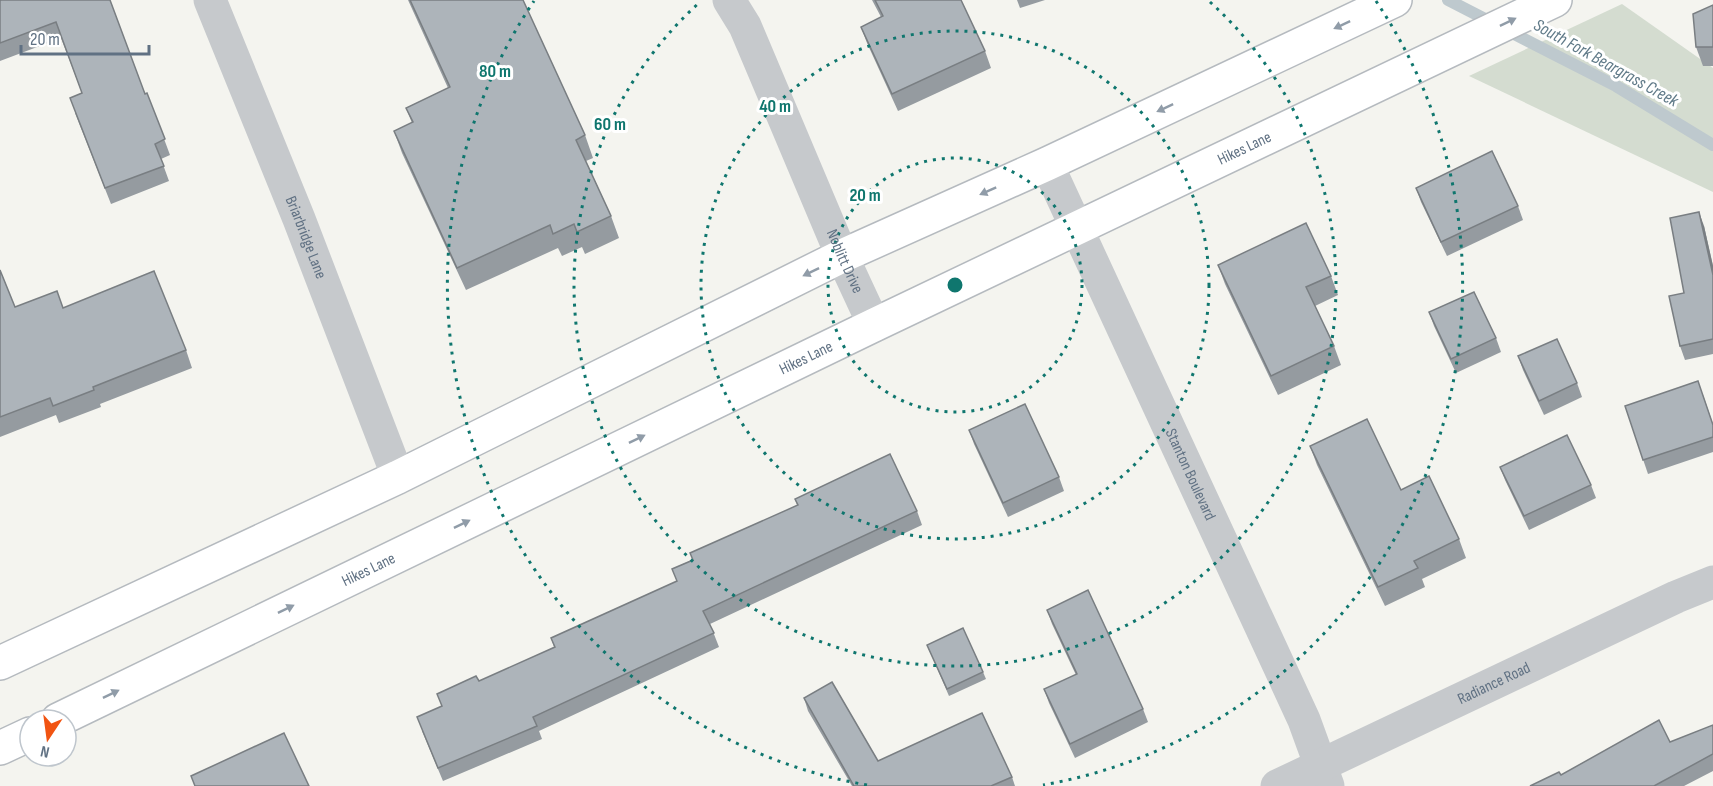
<svg xmlns="http://www.w3.org/2000/svg" width="1713" height="786" viewBox="0 0 1713 786" font-family="'Sofia Sans Condensed',sans-serif">
  <rect width="100%" height="100%" fill="#f4f4ef"/>
  <!-- green -->
  <polygon fill="#d4dcd0" points="1622,4 1713,68 1713,192 1469,76"/>
  <g fill="none" stroke-linecap="round" stroke-linejoin="round">
    <!-- stream -->
    <polyline stroke="#bec9ce" stroke-width="12" points="1448,0 1616,86 1713,145"/>
    <defs>
      <g id="secondary">
        <polyline points="0,663 398,477 842,256 1047,164 1395,0"/>
        <path id="s5" d="M 58,720 L 874,325 L 1555,0"/>
        <polyline points="0,748 30,734"/>
      </g>
    </defs>
    <!-- secondary casing -->
    <use href="#secondary" stroke="#b5babf" stroke-width="36"/>
    <!-- street -->
    <g stroke="#c6c9cc" stroke-width="33">
      <path id="s1" d="M 210,0 L 299,219 L 398,477"/>
      <path id="s2" d="M 729,0 L 745,26 L 842,256 L 874,325"/>
      <path id="s3" d="M 1047,164 L 1304,720 L 1328,786"/>
      <path id="s4" d="M 1277,786 L 1676,597 L 1713,582"/>
    </g>
    <!-- secondary -->
    <use href="#secondary" stroke="#fff" stroke-width="33"/>
  </g>
  <!-- wall -->
  <g fill="#959ba0">
    <polygon points="110,0 145,94 147,93 170,155 161,159 169,181 111,204 75,113 82,93 61,38 0,61 0,1"/>
    <polygon points="408,0 523,0 585,135 593,158 586,161 611,216 619,238 585,254 582,247 562,256 558,248 466,290 402,153 394,131 412,123 406,108 448,88"/>
    <polygon points="872,0 961,0 985,51 991,68 898,111 867,43 861,27 881,17"/>
    <polygon points="1017,0 1045,0 1020,8"/>
    <polygon points="1713,5 1713,66 1703,66 1696,47"/>
    <polygon points="1416,188 1518,206 1523,220 1447,256 1421,202"/>
    <polygon points="1704,226 1713,266 1713,354 1685,360 1680,346"/>
    <polygon points="1218,265 1331,276 1338,295 1315,306 1334,346 1341,365 1278,395 1225,284"/>
    <polygon points="0,270 15,307 63,308 186,350 192,368 100,404 101,407 59,423 56,415 0,437"/>
    <polygon points="1429,312 1496,338 1501,352 1456,373 1434,326"/>
    <polygon points="1518,356 1577,383 1582,397 1544,415 1523,370"/>
    <polygon points="1703,395 1713,424 1713,452 1648,474 1625,406"/>
    <polygon points="969,430 1059,477 1064,491 1008,517 974,444"/>
    <polygon points="1310,446 1401,490 1459,539 1466,558 1422,579 1425,587 1385,606 1317,465"/>
    <polygon points="1500,467 1591,485 1596,498 1529,530 1505,480"/>
    <polygon points="795,499 917,511 922,525 710,624 719,647 539,731 542,739 443,781 422,731 441,706 554,647 551,638 677,581 672,569 692,560 797,505"/>
    <polygon points="1047,610 1143,709 1148,722 1075,758 1049,703 1044,689 1076,675 1052,624"/>
    <polygon points="927,645 983,672 986,679 949,696"/>
    <polygon points="804,698 878,761 1012,777 1015,786 852,786 808,711"/>
    <polygon points="1713,725 1713,771 1684,786 1530,786 1561,775 1670,742"/>
  </g>
  <!-- shaded-wall -->
  <polygon fill="#797e82" points="1699,212 1704,226 1713,266 1713,275"/>
  <!-- building -->
  <g fill="#adb4ba" stroke="#797e82" stroke-width="1.5">
    <polygon points="1,0 110,0 145,94 147,93 165,139 155,144 164,166 105,188 70,98 82,93 56,22 0,43 0,1"/>
    <polygon points="410,0 523,0 585,135 576,140 611,216 577,232 574,224 553,234 550,225 457,268 394,131 413,122 406,108 450,87"/>
    <polygon points="875,0 961,0 985,51 892,94 861,27 883,16"/>
    <polygon points="1713,5 1713,47 1696,47 1693,14"/>
    <polygon points="1492,151 1518,206 1441,242 1416,188"/>
    <polygon points="1699,212 1713,275 1713,339 1680,346 1669,296 1684,293 1670,218"/>
    <polygon points="1306,223 1331,276 1306,287 1334,346 1271,376 1218,265"/>
    <polygon points="0,270 15,307 57,291 63,308 154,271 186,350 93,387 94,390 53,406 50,398 0,417"/>
    <polygon points="1474,292 1496,338 1451,359 1429,312"/>
    <polygon points="1557,339 1577,383 1539,401 1518,356"/>
    <polygon points="1698,381 1713,425 1713,437 1643,460 1625,406"/>
    <polygon points="1025,404 1059,477 1003,503 969,430"/>
    <polygon points="1367,419 1401,490 1429,476 1459,539 1414,561 1418,568 1378,587 1310,446"/>
    <polygon points="1567,435 1591,485 1524,516 1500,467"/>
    <polygon points="890,454 917,511 703,611 714,633 533,717 537,726 438,768 417,717 442,706 437,694 476,676 479,681 555,647 551,638 677,581 672,569 693,560 690,553 798,505 795,499"/>
    <polygon points="1088,590 1143,709 1070,744 1044,689 1077,674 1047,610"/>
    <polygon points="963,628 983,672 947,689 927,645"/>
    <polygon points="832,682 878,761 982,713 1012,777 991,786 854,786 804,698"/>
    <polygon points="1659,720 1670,742 1713,725 1713,754 1654,786 1530,786 1559,772 1561,775"/>
    <polygon points="284,733 309,786 195,786 191,776"/>
  </g>
  <!-- one-way arrows -->
  <defs><path id="oneway-solid" d="M-6-.8H1V-3.2L6.5 0L1 3.2V.8H-6Z" transform="scale(1.5)"/></defs>
  <g fill="#909ca8">
    <use href="#oneway-solid" transform="translate(1508 22) rotate(-26)"/>
    <use href="#oneway-solid" transform="translate(1342 25) rotate(155)"/>
    <use href="#oneway-solid" transform="translate(1165 108) rotate(155)"/>
    <use href="#oneway-solid" transform="translate(988 191) rotate(156)"/>
    <use href="#oneway-solid" transform="translate(811 272) rotate(154)"/>
    <use href="#oneway-solid" transform="translate(637 439) rotate(-26)"/>
    <use href="#oneway-solid" transform="translate(462 524) rotate(-26)"/>
    <use href="#oneway-solid" transform="translate(286 609) rotate(-26)"/>
    <use href="#oneway-solid" transform="translate(111 694) rotate(-26)"/>
  </g>
  <!-- distance rings -->
  <g fill="none" stroke="#0f766e" stroke-width="3" stroke-dasharray="3 6">
    <circle cx="955" cy="285" r="127"/>
    <circle cx="955" cy="285" r="254"/>
    <path d="M1210 2A381 381 0 1 1 700 2"/>
    <path d="M867 785A508 508 0 0 1 534 1M1376 1A508 508 0 0 1 1043 785"/>
  </g>
  <g text-anchor="middle" dominant-baseline="central" stroke-width="6" stroke-linejoin="round" paint-order="stroke">
    <!-- street labels -->
    <g font-size="16" fill="#607183" stroke="#fff">
      <text stroke="none"><textPath href="#s5" startOffset="1317">Hikes Lane</textPath></text>
      <text stroke="none"><textPath href="#s1" startOffset="256">Briarbridge Lane</textPath></text>
      <text stroke="none"><textPath href="#s2" startOffset="286">Noblitt Drive</textPath></text>
      <text stroke="none"><textPath href="#s5" startOffset="831">Hikes Lane</textPath></text>
      <text stroke="none"><textPath href="#s3" startOffset="342">Stanton Boulevard</textPath></text>
      <text stroke="none"><textPath href="#s5" startOffset="345">Hikes Lane</textPath></text>
      <text stroke="none"><textPath href="#s4" startOffset="240">Radiance Road</textPath></text>
    </g>
    <!-- water labels -->
    <g font-size="18" font-style="italic" fill="#607a88" stroke="#fff">
      <text transform="translate(1606 63) rotate(29)">South Fork Beargrass Creek</text>
    </g>
  </g>
  <circle cx="955" cy="285" r="9" fill="#0f766e" stroke="#fff" stroke-width="3"/>
  <g font-size="18" text-anchor="middle" font-weight="bold" fill="#0f766e" stroke="#fff" stroke-width="6" stroke-linejoin="round" paint-order="stroke">
    <text x="495" y="77">80 m</text>
    <text x="775" y="112">40 m</text>
    <text x="610" y="130">60 m</text>
    <text x="865" y="201">20 m</text>
  </g>
  <!-- north arrow -->
  <g transform="translate(48 738) rotate(193)"><circle r="28" fill="#ffffff" stroke="#bfc6cd" stroke-width="1.5"/>
  <path d="M0-4.5L10 22L0 15L-10 22Z" fill="#f15412"/>
  <text y="-9" font-size="16" font-weight="bold" text-anchor="middle" fill="#607183">N</text>
  </g>
  <!-- scale -->
  <path d="M21 45v9h128v-9" fill="none" stroke="#607183" stroke-width="3"/>
  <text x="30" y="45" font-size="18" fill="#607183" stroke="#ffffff" stroke-width="4.5" paint-order="stroke">20 m</text>
</svg>
